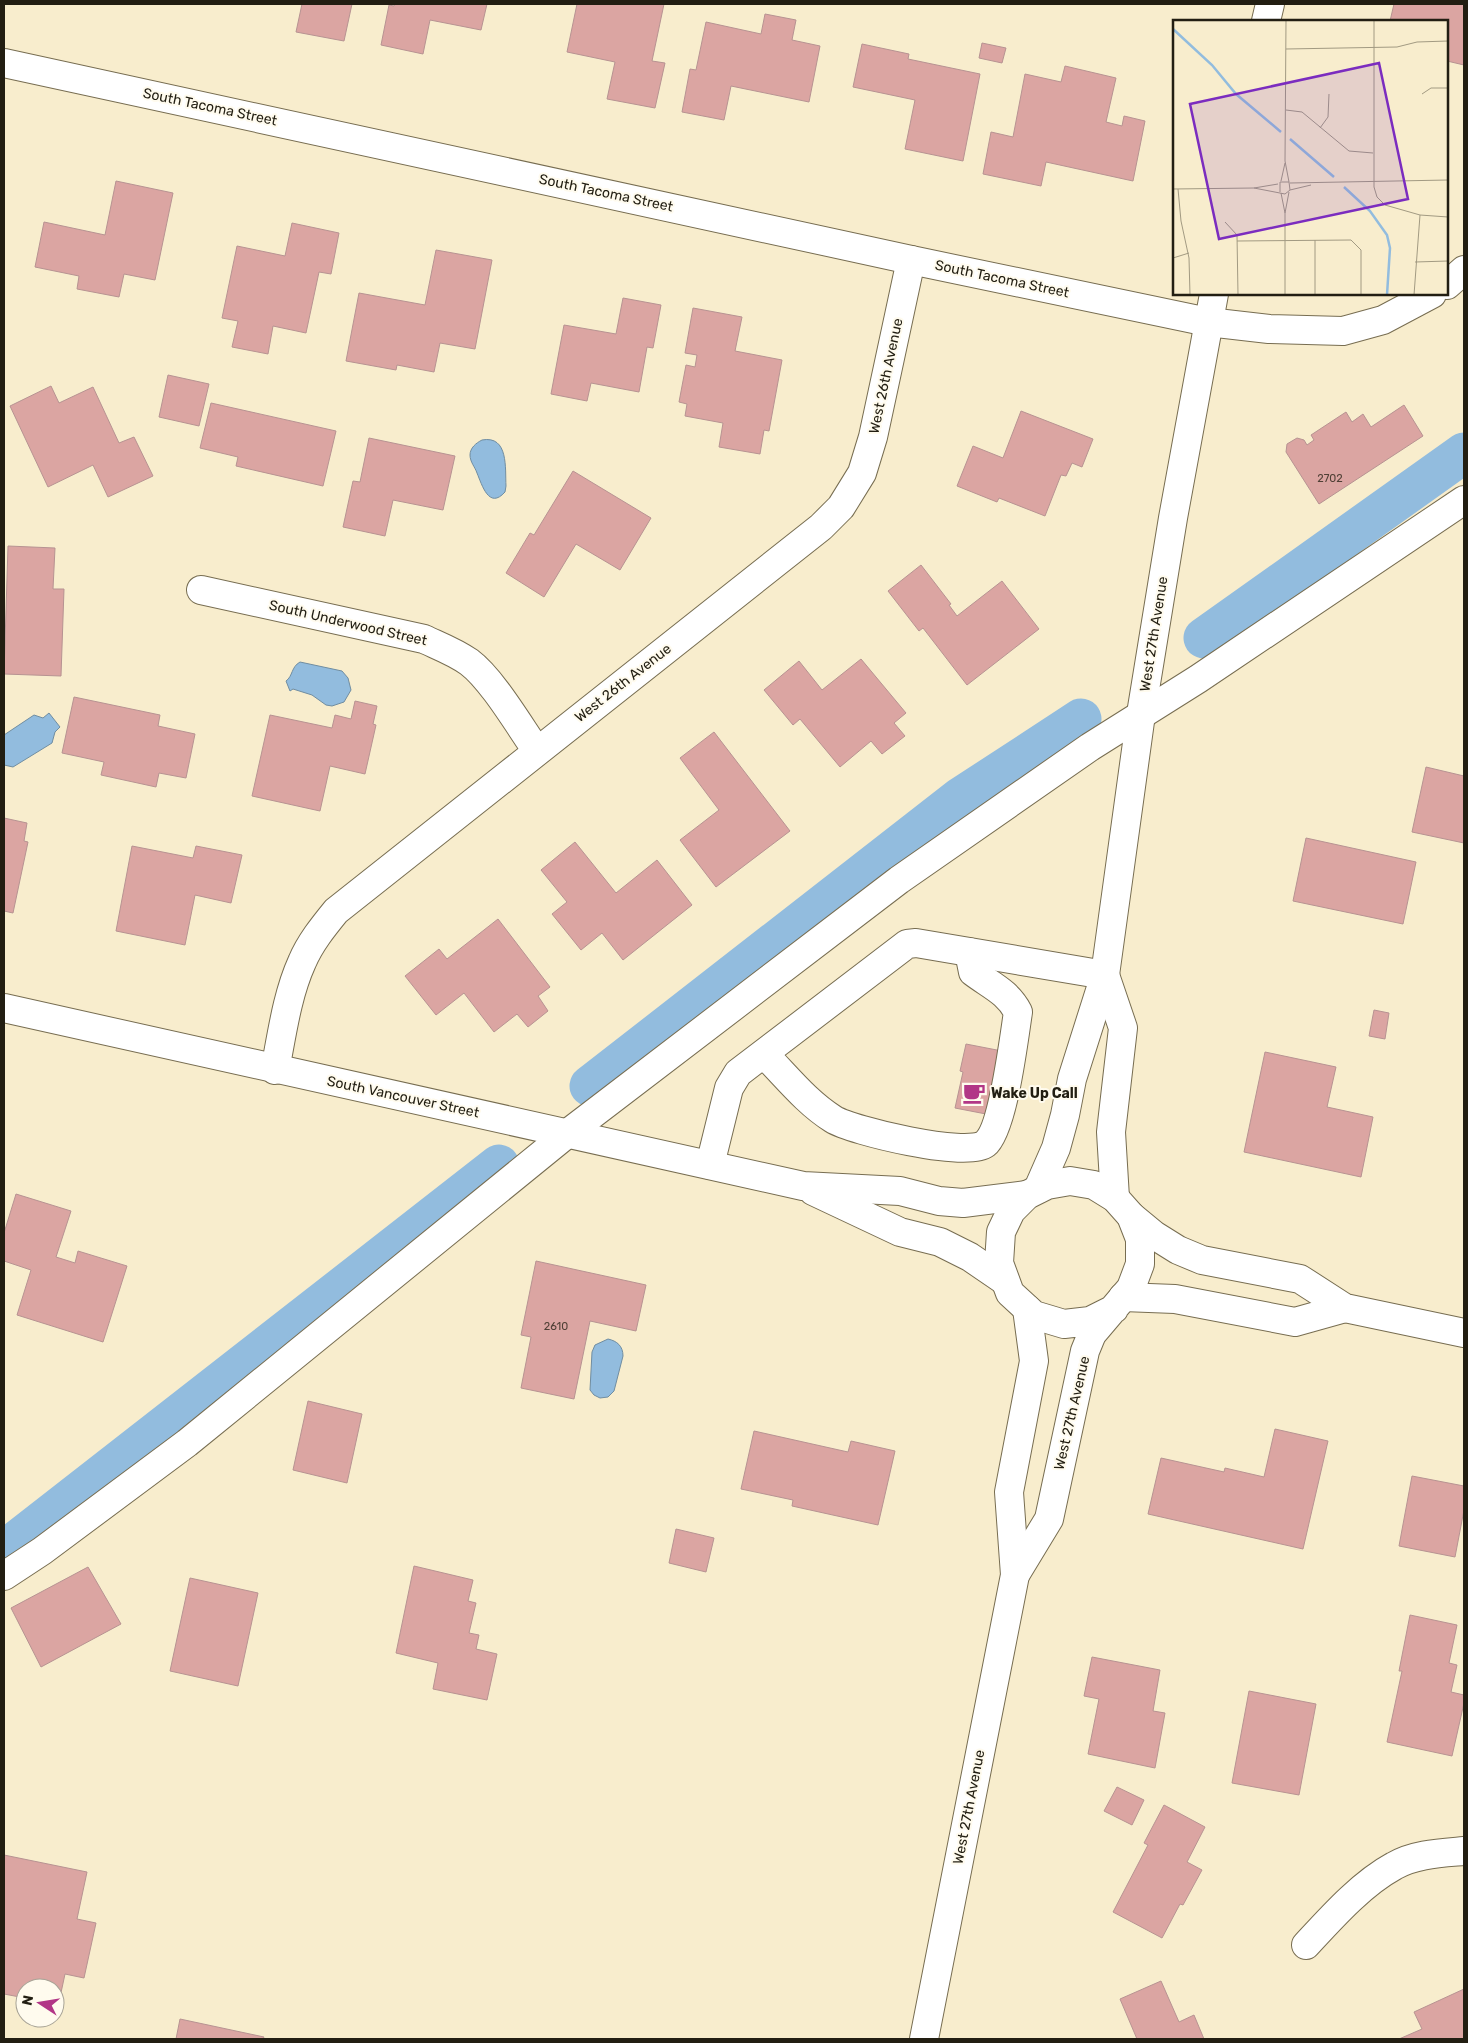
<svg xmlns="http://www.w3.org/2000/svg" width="1468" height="2043" viewBox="0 0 1468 2043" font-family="Rubik,sans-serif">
  <rect width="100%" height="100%" fill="#f8edcd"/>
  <!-- water -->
  <g fill="#92bcde" stroke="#708da1">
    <path d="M 482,440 C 509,435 505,469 506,486 L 505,492 C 489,510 482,485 477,473 C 475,467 470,462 470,455 C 470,448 476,443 482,440 Z"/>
    <path d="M 300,662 L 342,671 L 348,678 L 351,690 L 344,702 L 332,706 L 326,705 L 312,695 L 293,689 L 290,691 L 286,681 C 293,676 291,667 300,662 Z"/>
    <polygon points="49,713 60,727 55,732 52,743 13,767 4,765 4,735 34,715 43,718"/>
    <path d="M 608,1339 C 617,1341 623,1346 623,1356 L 614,1391 L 608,1397 L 600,1398 L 594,1395 L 590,1390 L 592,1352 L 595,1345 Z"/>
  </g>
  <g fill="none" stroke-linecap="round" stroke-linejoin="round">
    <!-- canal -->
    <g stroke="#92bcde" stroke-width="41">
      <polyline points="1204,638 1464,453"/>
      <polyline points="590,1086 960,798 1081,719"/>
      <polyline points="4,1551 499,1165"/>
    </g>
  </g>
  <!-- building -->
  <g fill="#dba5a2" stroke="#b79392">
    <polygon points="302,4 352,4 344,41 296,32"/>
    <polygon points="395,4 487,4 481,30 430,20 423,54 381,45 389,5 394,6"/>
    <polygon points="577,4 664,4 652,61 665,63 655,108 607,99 615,62 567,52"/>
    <polygon points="1394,4 1464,4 1464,65 1447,61 1447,21 1390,21"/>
    <polygon points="765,14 796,20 792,40 820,46 809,102 731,86 724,120 682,112 690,69 696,70 706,22 761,34"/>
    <polygon points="982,43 1006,48 1002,63 979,58"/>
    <polygon points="862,44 909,54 908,59 980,74 963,161 905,149 915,100 853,87"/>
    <polygon points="1065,66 1116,78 1106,122 1122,126 1124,116 1145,121 1133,181 1046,162 1041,186 983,174 991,132 1013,137 1025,74 1061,82"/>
    <polygon points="116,181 173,193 155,280 124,274 119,297 77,289 79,276 35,267 44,222 105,235"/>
    <polygon points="292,223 339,233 331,274 319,272 306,333 273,326 268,354 232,347 238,321 222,318 237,246 285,256"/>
    <polygon points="436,250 492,260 475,349 440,343 434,372 397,365 396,370 346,361 359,293 425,305"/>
    <polygon points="623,298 661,305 653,348 647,347 639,392 591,383 587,401 551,394 564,325 616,334"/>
    <polygon points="693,308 742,317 735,351 782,360 769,431 764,430 760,454 719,447 723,423 685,416 687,404 679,402 686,365 695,367 697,355 685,353"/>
    <polygon points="168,375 209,384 199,426 159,417"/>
    <polygon points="51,386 59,403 93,387 119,443 134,437 153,476 108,497 93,465 48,487 10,406"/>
    <polygon points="211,403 336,431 323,486 236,466 238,457 200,448"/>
    <polygon points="1404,405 1423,436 1319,504 1286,452 1287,444 1297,438 1304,440 1307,445 1314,440 1311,435 1346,412 1352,422 1363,414 1371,427"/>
    <polygon points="1021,411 1093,439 1082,467 1072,463 1066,476 1061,475 1045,516 999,498 997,502 957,486 973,446 1003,458"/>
    <polygon points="369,438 455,456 443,510 393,500 385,536 343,527 353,481 360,482"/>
    <polygon points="573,471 651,518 620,570 576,544 544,597 506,573 530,533 534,535"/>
    <polygon points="8,546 55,548 53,589 64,589 61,676 4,674"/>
    <polygon points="921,565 951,604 949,605 957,616 1002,581 1039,629 967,685 923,628 919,631 888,591"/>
    <polygon points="861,659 906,713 894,723 905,736 882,754 871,741 840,767 800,719 793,725 764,690 799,661 822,690"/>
    <polygon points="74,697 160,715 158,726 195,734 186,778 159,773 156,787 101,775 104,762 62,753"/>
    <polygon points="355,701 377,706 373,724 376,725 365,774 330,766 320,811 252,796 270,715 332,728 335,715 351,719"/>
    <polygon points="714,732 790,831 716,887 680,840 719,810 680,758"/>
    <polygon points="1426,767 1464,776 1464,843 1412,832"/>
    <polygon points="4,818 27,823 24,841 28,842 13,913 4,911"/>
    <polygon points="1306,838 1416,862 1403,924 1293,901"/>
    <polygon points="575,842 616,893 657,860 692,905 623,960 602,933 581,950 552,914 567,902 541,870"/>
    <polygon points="132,846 193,858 196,846 242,855 231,903 195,895 185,945 116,931"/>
    <polygon points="498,919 550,987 538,996 548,1011 528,1027 517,1014 494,1032 464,993 436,1015 405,976 439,949 447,959"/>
    <polygon points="1374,1010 1389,1013 1385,1039 1369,1036"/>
    <polygon points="966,1044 1002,1051 986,1114 955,1108 963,1072 960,1071"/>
    <polygon points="1265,1052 1336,1067 1327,1107 1373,1117 1361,1177 1244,1152"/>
    <polygon points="16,1194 71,1211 56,1257 75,1263 78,1251 127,1266 103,1342 17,1315 31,1270 4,1261 4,1233"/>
    <polygon points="536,1261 646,1285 636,1331 590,1321 574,1399 521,1388 531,1337 521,1335"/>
    <polygon points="308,1401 362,1414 347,1483 293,1470"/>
    <polygon points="1275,1429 1328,1441 1303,1549 1148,1514 1161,1458 1224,1472 1225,1468 1264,1477"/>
    <polygon points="754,1431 848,1452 851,1441 895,1451 878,1525 792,1506 793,1500 741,1489"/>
    <polygon points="1412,1476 1464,1486 1464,1510 1455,1557 1399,1546"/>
    <polygon points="676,1529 714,1538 706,1572 669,1563"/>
    <polygon points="414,1566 473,1580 468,1601 476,1603 469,1633 479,1635 476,1649 497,1654 487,1700 433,1689 438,1663 396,1653"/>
    <polygon points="88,1567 121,1624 41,1667 11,1608"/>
    <polygon points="190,1578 258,1593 238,1686 170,1671"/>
    <polygon points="1410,1615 1457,1625 1449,1663 1457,1665 1451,1692 1464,1695 1464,1703 1452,1756 1387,1742 1402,1671 1399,1671"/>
    <polygon points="1092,1657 1160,1670 1153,1711 1165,1713 1155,1768 1088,1754 1099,1699 1084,1696"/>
    <polygon points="1249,1691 1316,1704 1299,1795 1232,1783"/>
    <polygon points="1117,1787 1144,1800 1132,1825 1104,1811"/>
    <polygon points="1164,1805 1205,1827 1187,1862 1202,1870 1183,1905 1180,1904 1162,1938 1113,1912 1148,1845 1144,1843"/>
    <polygon points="4,1855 87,1872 77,1919 96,1923 84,1978 65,1974 59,2002 55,2001 55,1988 25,1988 25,1998 4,1994"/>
    <polygon points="1161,1981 1179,2022 1194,2015 1204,2039 1137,2039 1120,1999"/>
    <polygon points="1464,1989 1464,2039 1399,2039 1422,2029 1414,2012"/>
    <polygon points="180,2019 264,2037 263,2039 176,2039"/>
  </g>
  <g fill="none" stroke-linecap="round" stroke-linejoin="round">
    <defs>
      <g id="minor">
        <polyline points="4,63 911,260 1208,322 1269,329 1343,331 1383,320 1432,294"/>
        <polyline points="1447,285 1464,270"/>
        <path d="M 201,590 L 424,639 C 439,646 455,652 469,662 C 492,679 520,727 537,751"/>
        <polyline points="4,1008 803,1186 900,1191 939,1201 963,1203 1027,1195"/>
        <path d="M 764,1054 C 786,1076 806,1102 833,1119 C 852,1131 967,1158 985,1144 C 1003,1130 1014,1038 1018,1012 C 1008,992 990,985 973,972 L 969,952"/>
        <path d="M 275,1070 C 282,1034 287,995 302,962 C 310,943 323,927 336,911 L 821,527 L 841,507 L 862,473 L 873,437 L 911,260"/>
        <polyline points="710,1165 729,1088 738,1073 907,944 916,943 1105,975"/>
        <polyline points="813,1191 900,1232 940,1242 970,1257 1005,1281"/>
        <polyline points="1131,1216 1154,1235 1178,1250 1202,1260 1300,1279 1345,1308 1464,1333"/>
        <polyline points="1123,1297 1175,1299 1295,1322 1345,1308"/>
        <polyline points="4,1576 42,1551 187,1443 568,1133 899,880 1090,747 1198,679 1464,500"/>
        <path d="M 1306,1945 C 1331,1918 1361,1884 1394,1866 C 1414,1854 1441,1853 1464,1851"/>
      </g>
      <g id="major">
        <polyline points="1266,21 1270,4"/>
        <polyline points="1105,975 1123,1028 1111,1132 1115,1198"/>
        <polyline points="1038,1189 1056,1148 1065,1115 1072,1079 1105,975 1141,714 1173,518 1214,294"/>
        <polyline points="1015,1575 1049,1519 1085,1351 1092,1334 1131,1288 1140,1264 1140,1239 1131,1216 1115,1198 1094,1185 1070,1181 1047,1185 1027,1195 1011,1211 1001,1232 999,1263 1010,1293 1034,1315 1064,1324 1090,1321 1114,1309"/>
        <polyline points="924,2039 1015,1575 1009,1492 1034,1361 1027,1309"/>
      </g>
    </defs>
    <!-- minor casing -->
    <use href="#minor" stroke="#776d51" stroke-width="30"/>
    <!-- major casing -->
    <use href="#major" stroke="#776d51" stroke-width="30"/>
    <!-- minor -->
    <use href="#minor" stroke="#fff" stroke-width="28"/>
    <!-- major -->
    <use href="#major" stroke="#fff" stroke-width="28"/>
  </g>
  <!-- icons -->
  <defs>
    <symbol id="cafe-bare" viewBox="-9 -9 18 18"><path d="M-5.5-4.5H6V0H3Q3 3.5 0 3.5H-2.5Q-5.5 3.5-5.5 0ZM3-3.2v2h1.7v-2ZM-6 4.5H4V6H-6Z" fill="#b23687" stroke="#fffbee" stroke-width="2.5" paint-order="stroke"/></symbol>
  </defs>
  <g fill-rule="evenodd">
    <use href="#cafe-bare" x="958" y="1077" width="32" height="32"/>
  </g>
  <g text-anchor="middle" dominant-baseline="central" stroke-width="4" stroke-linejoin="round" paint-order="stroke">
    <!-- number labels -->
    <g font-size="11" fill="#504036">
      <text x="1330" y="478">2702</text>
      <text x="556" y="1326">2610</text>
    </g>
    <!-- street labels -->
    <g font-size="14" fill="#221e12" stroke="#fffbee">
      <text transform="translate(210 107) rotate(12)">South Tacoma Street</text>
      <text transform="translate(606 193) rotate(12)">South Tacoma Street</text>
      <text transform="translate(1002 279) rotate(12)">South Tacoma Street</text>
      <text transform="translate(886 376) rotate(-78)">West 26th Avenue</text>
      <text transform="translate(348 623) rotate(13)">South Underwood Street</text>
      <text transform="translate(1154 634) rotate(-81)">West 27th Avenue</text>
      <text transform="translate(623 683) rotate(-38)">West 26th Avenue</text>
      <text transform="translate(403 1097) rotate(12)">South Vancouver Street</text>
      <text transform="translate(1072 1413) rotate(-77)">West 27th Avenue</text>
      <text transform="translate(969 1807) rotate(-79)">West 27th Avenue</text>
    </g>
    <!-- poi labels -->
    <g font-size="14" font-weight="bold" fill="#221e12" stroke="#fffbee" text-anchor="start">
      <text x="991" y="1093">Wake Up Call</text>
    </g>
  </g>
  <!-- overview -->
  <g transform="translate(1173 20)">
    <rect width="275" height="275" fill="#f8edcd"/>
    <path fill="none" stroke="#92bcde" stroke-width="2.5" d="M 0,9 L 39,45 L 63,74 L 108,112M 117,119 L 161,157M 171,167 L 197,191 L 214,215 L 217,228 L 214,275"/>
    <path fill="none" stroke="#a29a82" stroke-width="1" d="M 113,0 L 112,141 L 116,162M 201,0 L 201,167 L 204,177 L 212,185 L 247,195 L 241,275M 113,29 L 224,27 L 244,22 L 275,21M 249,74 L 258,68 L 275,68M 113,90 L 129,92 L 176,131 L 200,133M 147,108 L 155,97 L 156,74M 108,161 L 112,143M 117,163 L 275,160M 81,168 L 112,174 L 117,170 L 116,162 L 107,162 L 107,172M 0,169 L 81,168 L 105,164M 5,169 L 8,201 L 16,238 L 17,275M 117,170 L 138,165M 108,173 L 112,193M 247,195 L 275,197M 52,202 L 64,215 L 65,275M 142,220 L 142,275M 64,221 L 178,220 L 188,230 L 188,275M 0,238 L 16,233M 242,242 L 275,241M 112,275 L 112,193 L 116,172"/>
    <path fill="#7b2cbf" fill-opacity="0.15" stroke="#7b2cbf" stroke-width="2.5" d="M 206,43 L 235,179 L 46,219 L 17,84 Z"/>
    <rect width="275" height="275" fill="none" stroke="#221e12" stroke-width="2.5"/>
  </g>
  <!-- border -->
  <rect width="1468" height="2043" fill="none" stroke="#221e12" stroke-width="10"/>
  <!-- north arrow -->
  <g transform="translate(40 2003) rotate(282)"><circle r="24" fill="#fffbee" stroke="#a7a396"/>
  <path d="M0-4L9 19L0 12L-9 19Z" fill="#b23687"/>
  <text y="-8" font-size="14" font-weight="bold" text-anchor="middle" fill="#221e12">N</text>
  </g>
</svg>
